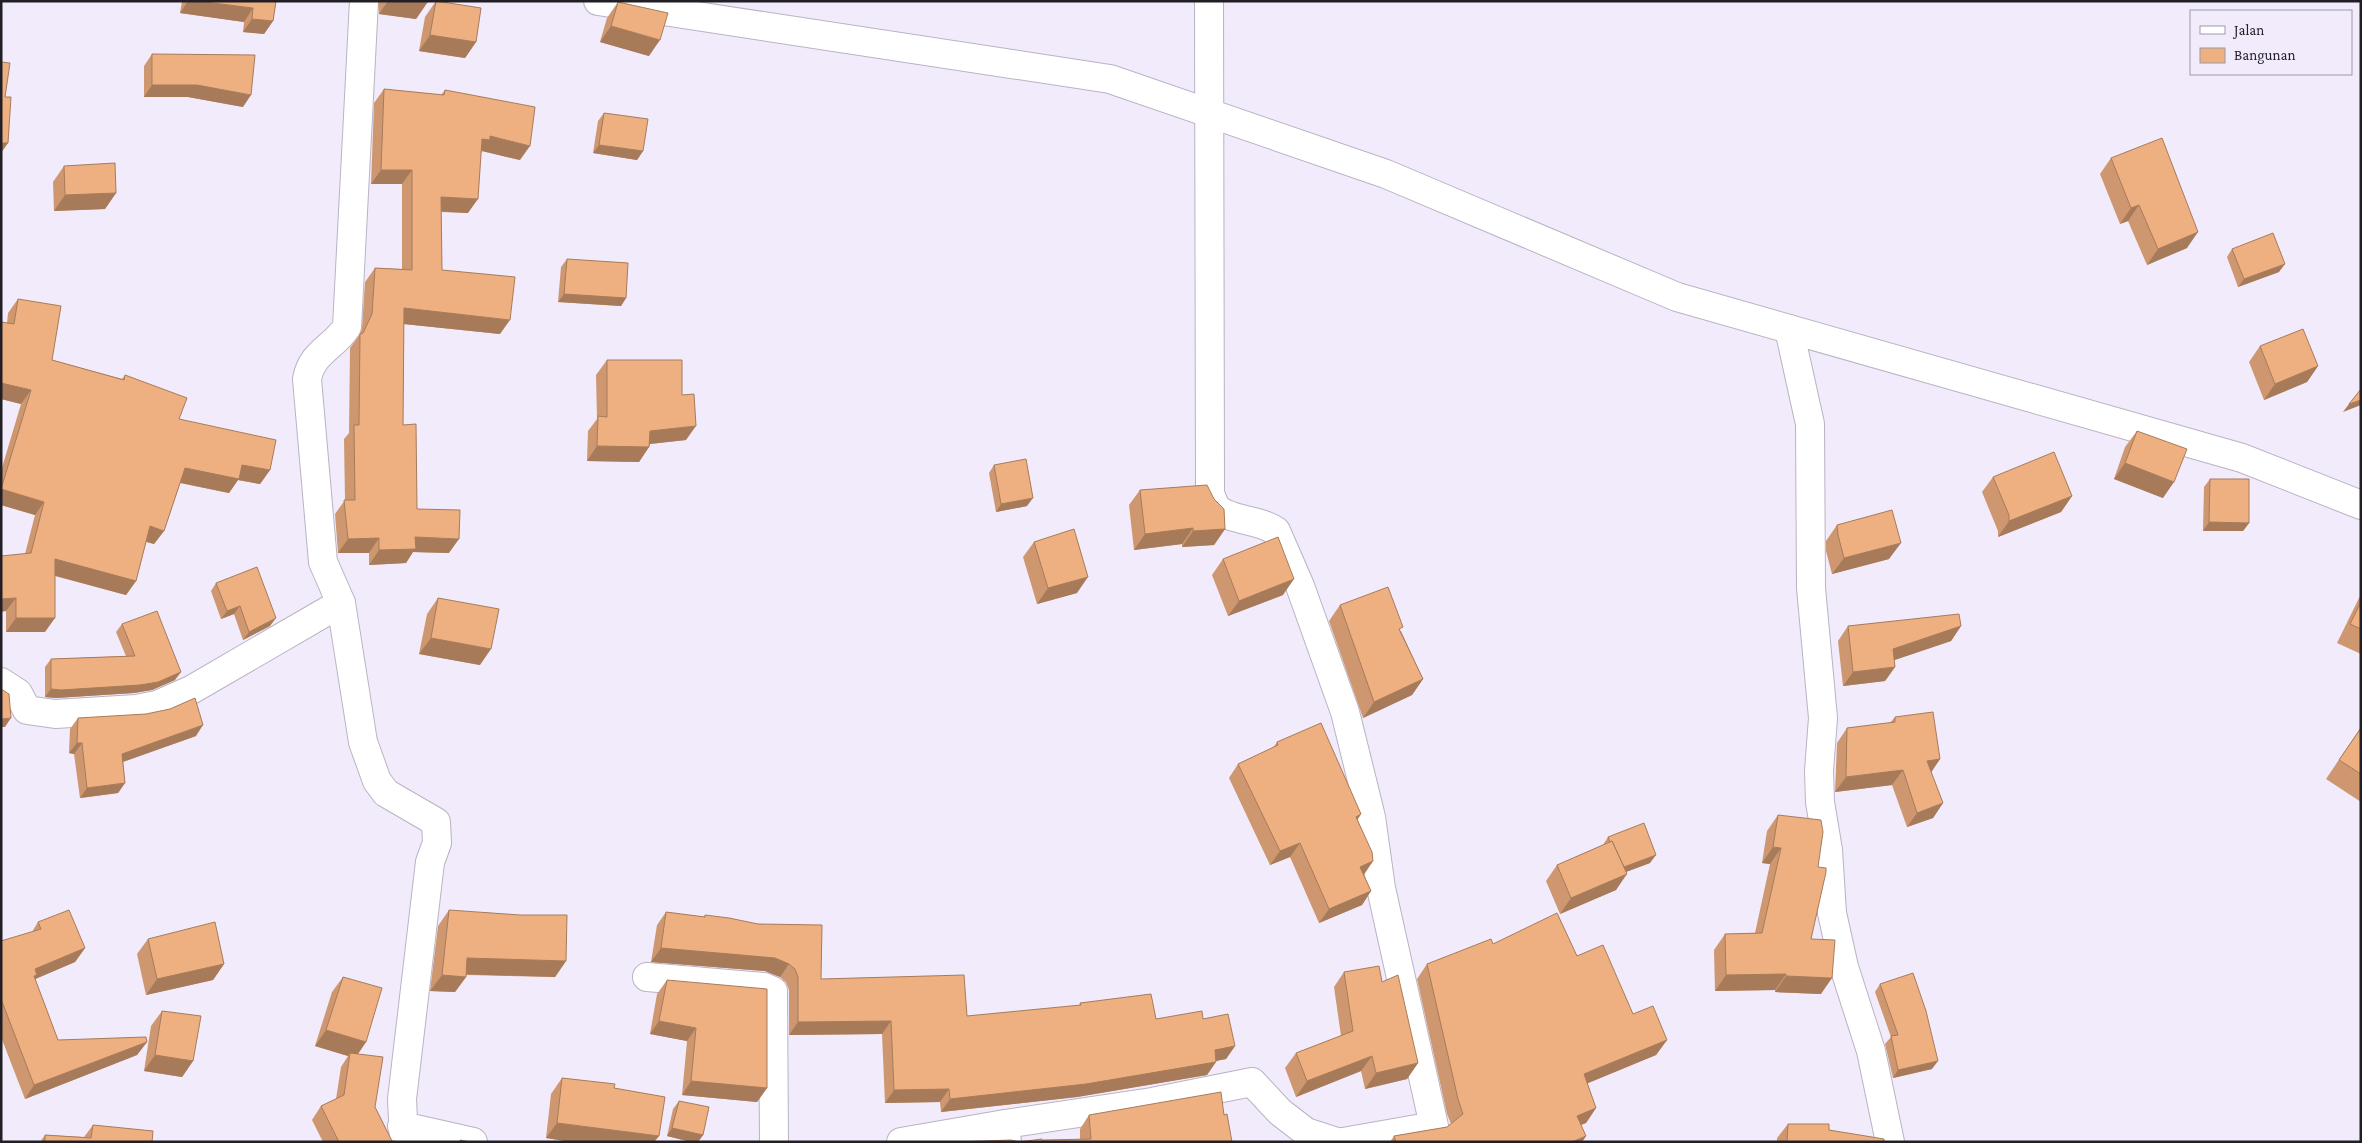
<svg xmlns="http://www.w3.org/2000/svg" width="2362" height="1143" viewBox="0 0 2362 1143" font-family="'Crimson Pro',serif">
  <rect width="100%" height="100%" fill="#f1ebfc"/>
  <g fill="none" stroke-linecap="round" stroke-linejoin="round">
    <defs>
      <g id="minor">
        <path d="M 364,1 L 347,327 C 333,348 312,352 307,379 L 323,562 L 341,603 L 363,742 L 377,781 L 386,793 L 436,822 L 437,843 L 430,862 L 402,1099 L 404,1142"/>
        <polyline points="598,1 1110,79 1386,174 1677,297 2242,458 2361,505"/>
        <path d="M 1209,1 L 1210,494 C 1212,498 1214,505 1217,508 C 1229,521 1260,519 1276,531 L 1300,586 L 1345,712 L 1371,817 L 1381,888 L 1434,1126 L 1343,1142"/>
        <polyline points="1789,329 1810,424 1811,588 1823,718 1819,771 1820,802 1828,850 1832,913 1844,967 1871,1051 1890,1142"/>
        <polyline points="1,682 18,693 27,710 55,714 136,709 157,705 191,690 341,603"/>
        <polyline points="647,977 764,987 773,991 774,1142"/>
        <polyline points="402,1126 473,1142"/>
        <polyline points="901,1142 1005,1124"/>
        <polyline points="1007,1142 1005,1124 1152,1102 1252,1082 1280,1112 1306,1132 1337,1142"/>
      </g>
    </defs>
    <!-- minor casing -->
    <use href="#minor" stroke="#b9b3c3" stroke-width="30"/>
    <!-- minor -->
    <use href="#minor" stroke="#fff" stroke-width="28"/>
  </g>
  <!-- wall -->
  <g fill="#ce976f">
    <polygon points="182,1 276,1 273,21 264,34 243,32 244,22 180,13"/>
    <polygon points="378,1 428,1 427,3 416,19 379,14"/>
    <polygon points="436,1 476,42 465,58 419,51 425,17"/>
    <polygon points="618,2 649,56 600,42 607,18"/>
    <polygon points="152,54 243,107 188,97 144,97 144,66"/>
    <polygon points="384,89 441,95 445,90 520,160 482,151 481,153 468,213 441,212 442,270 500,334 404,324 403,425 417,509 449,553 413,552 406,563 369,565 369,553 338,553 335,514 345,500 344,439 349,433 350,348 360,334 362,328 365,282 375,268 402,269 402,184 371,184 374,103"/>
    <polygon points="604,113 643,151 637,160 593,153 598,121"/>
    <polygon points="2111,158 2187,248 2147,265 2128,221 2120,224 2100,174"/>
    <polygon points="64,166 116,193 105,209 54,211 53,182"/>
    <polygon points="2232,249 2279,272 2238,287 2227,257"/>
    <polygon points="567,259 626,298 621,306 558,302 561,267"/>
    <polygon points="18,299 52,360 122,379 125,375 179,419 270,470 260,484 238,480 229,493 180,483 164,531 154,544 146,542 136,581 126,595 55,576 45,632 6,632 6,611 25,554 35,515 1,505 1,471 21,404 1,399 1,322 7,323 8,313"/>
    <polygon points="2260,346 2318,366 2307,382 2264,400 2249,362"/>
    <polygon points="607,360 682,395 686,440 650,444 649,447 639,462 587,461 588,431 597,419 596,375"/>
    <polygon points="2137,431 2163,498 2114,479 2125,447"/>
    <polygon points="994,465 1027,506 996,512 989,473"/>
    <polygon points="1993,477 2072,496 2061,512 1998,537 1998,531 1982,492"/>
    <polygon points="2210,479 2249,523 2243,531 2203,531 2204,487"/>
    <polygon points="1140,490 1225,529 1214,545 1182,547 1182,544 1134,550 1129,505"/>
    <polygon points="1837,525 1889,559 1832,574 1826,551 1826,541"/>
    <polygon points="1034,542 1077,593 1037,604 1023,557"/>
    <polygon points="1223,559 1283,595 1228,616 1212,575"/>
    <polygon points="216,583 270,626 243,640 234,614 221,619 211,591"/>
    <polygon points="2361,594 2361,654 2337,643"/>
    <polygon points="438,598 480,665 419,654 427,614"/>
    <polygon points="1340,605 1401,631 1423,679 1412,695 1363,718 1329,621"/>
    <polygon points="122,624 175,680 152,690 134,693 56,698 45,697 45,667 51,659 126,656 116,632"/>
    <polygon points="1848,626 1961,626 1951,641 1894,660 1895,667 1885,681 1843,686 1838,641"/>
    <polygon points="1895,717 1940,759 1931,772 1943,803 1933,818 1907,827 1892,785 1835,792 1837,743 1847,728 1890,723"/>
    <polygon points="78,718 196,736 123,762 125,783 118,793 80,798 74,754 69,753 70,729"/>
    <polygon points="2361,727 2361,802 2326,779"/>
    <polygon points="1277,742 1361,814 1357,820 1373,861 1364,875 1371,891 1362,905 1319,923 1290,857 1270,865 1229,778 1238,764 1273,748"/>
    <polygon points="1778,815 1818,867 1811,939 1821,994 1775,992 1775,990 1715,991 1714,950 1725,934 1755,933 1770,864 1762,863 1767,831"/>
    <polygon points="1608,837 1650,863 1626,872 1616,890 1560,914 1546,881 1557,865 1603,845"/>
    <polygon points="449,910 566,961 555,977 466,975 466,977 455,992 430,991 438,926"/>
    <polygon points="666,912 704,917 705,915 821,979 967,1016 1079,1006 1080,1003 1156,1019 1203,1019 1235,1046 1226,1059 1216,1061 1207,1075 1077,1097 941,1112 940,1102 885,1103 882,1034 789,1035 789,990 786,982 780,977 765,971 651,962 657,925"/>
    <polygon points="38,922 85,948 75,962 35,979 58,1040 147,1042 137,1055 25,1099 1,1037 1,941 32,932"/>
    <polygon points="148,939 224,964 213,980 146,995 137,954"/>
    <polygon points="1493,944 1577,956 1633,1014 1667,1040 1656,1055 1587,1083 1596,1108 1586,1123 1581,1125 1586,1136 1582,1142 1390,1142 1394,1136 1447,1127 1451,1124 1447,1114 1417,979 1427,964"/>
    <polygon points="1344,972 1382,982 1418,1063 1407,1079 1365,1089 1361,1071 1296,1097 1285,1068 1296,1053 1341,1036 1334,987"/>
    <polygon points="343,977 366,1042 358,1054 375,1107 392,1141 398,1142 323,1142 312,1120 321,1106 336,1099 341,1067 348,1056 315,1046 332,992"/>
    <polygon points="667,980 767,1088 757,1102 682,1095 687,1041 650,1034 657,994"/>
    <polygon points="1880,984 1932,1069 1893,1078 1885,1044 1891,1037 1875,992"/>
    <polygon points="162,1011 193,1061 182,1077 144,1071 151,1026"/>
    <polygon points="562,1078 614,1088 659,1136 654,1142 571,1142 546,1138 551,1094"/>
    <polygon points="679,1101 703,1135 698,1142 691,1142 667,1136 673,1109"/>
    <polygon points="1089,1115 1224,1115 1232,1142 1019,1142 1080,1139 1080,1129"/>
    <polygon points="1788,1124 1829,1130 1884,1142 1777,1142 1777,1138"/>
    <polygon points="93,1125 152,1142 40,1142 45,1135 84,1137"/>
  </g>
  <!-- shaded-wall -->
  <g fill="#a77b5a">
    <polygon points="188,1 197,1 253,8 244,22 180,13"/>
    <polygon points="388,1 411,1 427,3 416,19 379,14"/>
    <polygon points="252,19 273,21 264,34 243,32"/>
    <polygon points="611,26 660,40 649,56 600,42"/>
    <polygon points="430,35 476,42 465,58 419,51"/>
    <polygon points="152,85 197,85 251,95 243,107 188,97 144,97"/>
    <polygon points="490,136 530,146 520,160 482,151 480,154 482,139"/>
    <polygon points="1,143 8,143 1,153"/>
    <polygon points="599,145 643,151 637,160 593,153"/>
    <polygon points="381,170 412,170 402,184 371,184"/>
    <polygon points="116,193 105,209 54,211 65,195"/>
    <polygon points="441,197 478,199 468,213 431,211"/>
    <polygon points="2139,205 2128,221 2120,224 2131,208"/>
    <polygon points="2198,232 2187,248 2147,265 2158,249"/>
    <polygon points="2285,264 2279,272 2238,287 2244,279"/>
    <polygon points="564,294 626,298 621,306 558,302"/>
    <polygon points="404,308 510,320 500,334 394,323"/>
    <polygon points="2318,366 2307,382 2264,400 2275,384"/>
    <polygon points="1,383 31,390 21,404 1,399"/>
    <polygon points="2361,400 2361,405 2343,412 2349,404"/>
    <polygon points="696,426 686,440 640,445 650,431"/>
    <polygon points="597,446 649,447 639,462 587,461"/>
    <polygon points="2125,463 2174,482 2163,498 2114,479"/>
    <polygon points="242,465 270,470 260,484 238,480 229,493 176,482 185,468"/>
    <polygon points="1,489 44,502 35,515 1,505"/>
    <polygon points="2072,496 2061,512 1998,537 2009,521"/>
    <polygon points="1033,498 1027,506 996,512 1001,504"/>
    <polygon points="2209,522 2249,523 2243,531 2203,531"/>
    <polygon points="150,526 164,531 154,544 141,540"/>
    <polygon points="1193,528 1182,544 1134,550 1145,534"/>
    <polygon points="1225,529 1214,545 1182,547 1193,531"/>
    <polygon points="415,537 459,539 449,553 413,552 406,563 369,565 379,550"/>
    <polygon points="379,538 369,553 338,553 348,539"/>
    <polygon points="1901,543 1889,559 1832,574 1844,558"/>
    <polygon points="55,559 136,581 126,595 45,573"/>
    <polygon points="1088,577 1077,593 1037,604 1048,588"/>
    <polygon points="1294,579 1283,595 1228,616 1239,601"/>
    <polygon points="16,598 6,611 1,612 1,599"/>
    <polygon points="240,606 234,614 221,619 227,611"/>
    <polygon points="16,618 55,618 45,632 6,632"/>
    <polygon points="276,618 270,626 243,640 249,632"/>
    <polygon points="1961,626 1951,641 1883,664 1893,649"/>
    <polygon points="431,638 491,649 480,665 419,654"/>
    <polygon points="1895,667 1885,681 1843,686 1853,672"/>
    <polygon points="181,672 175,680 152,690 134,693 56,698 45,697 51,689"/>
    <polygon points="1423,679 1412,695 1363,718 1374,702"/>
    <polygon points="11,718 5,727 1,727 1,719"/>
    <polygon points="203,725 196,736 114,765 122,754"/>
    <polygon points="77,743 82,743 74,754 69,753"/>
    <polygon points="1940,759 1930,774 1927,761"/>
    <polygon points="1903,770 1892,785 1835,792 1846,777"/>
    <polygon points="125,783 118,793 80,798 87,788"/>
    <polygon points="1943,803 1933,818 1907,827 1917,813"/>
    <polygon points="1361,814 1352,828 1356,817"/>
    <polygon points="1300,843 1290,857 1270,865 1280,851"/>
    <polygon points="1773,847 1781,848 1770,864 1762,863"/>
    <polygon points="1656,855 1650,863 1615,876 1621,868"/>
    <polygon points="1373,861 1363,875 1360,867"/>
    <polygon points="1627,874 1616,890 1560,914 1571,898"/>
    <polygon points="1371,891 1362,905 1319,923 1329,909"/>
    <polygon points="85,948 75,962 33,980 35,969"/>
    <polygon points="661,948 775,958 789,964 780,977 765,971 651,962"/>
    <polygon points="467,958 566,961 555,977 456,974"/>
    <polygon points="224,964 213,980 146,995 157,979"/>
    <polygon points="1786,974 1775,990 1715,991 1726,975"/>
    <polygon points="442,975 466,977 455,992 430,991"/>
    <polygon points="1786,976 1832,978 1821,994 1775,992"/>
    <polygon points="659,1021 696,1028 687,1041 650,1034"/>
    <polygon points="891,1021 882,1034 789,1035 798,1022"/>
    <polygon points="326,1030 366,1042 355,1058 350,1053 348,1056 315,1046"/>
    <polygon points="1667,1040 1656,1055 1574,1089 1584,1074"/>
    <polygon points="147,1042 137,1055 25,1099 34,1085"/>
    <polygon points="1235,1046 1226,1059 1205,1063 1215,1050"/>
    <polygon points="155,1055 193,1061 182,1077 144,1071"/>
    <polygon points="1372,1056 1361,1071 1296,1097 1307,1081"/>
    <polygon points="1938,1061 1932,1069 1893,1078 1898,1070"/>
    <polygon points="1216,1062 1207,1075 1077,1097 941,1112 950,1099"/>
    <polygon points="1418,1063 1407,1079 1365,1089 1376,1073"/>
    <polygon points="691,1081 767,1088 757,1102 682,1095"/>
    <polygon points="949,1089 940,1102 885,1103 894,1090"/>
    <polygon points="1596,1108 1586,1123 1567,1130 1577,1116"/>
    <polygon points="557,1123 659,1136 654,1142 571,1142 546,1138"/>
    <polygon points="672,1128 703,1135 698,1142 691,1142 667,1136"/>
    <polygon points="1586,1136 1582,1142 1572,1142"/>
  </g>
  <!-- building -->
  <g fill="#efb081" stroke="#a77b5a">
    <polygon points="197,1 276,1 273,21 252,19 253,8"/>
    <polygon points="411,1 428,1 427,3"/>
    <polygon points="436,1 481,8 476,42 430,35"/>
    <polygon points="618,2 668,13 660,40 611,26"/>
    <polygon points="152,54 255,55 251,95 197,85 152,85"/>
    <polygon points="1,62 10,63 5,97 11,97 8,143 1,143"/>
    <polygon points="384,89 444,95 445,90 535,107 530,146 490,136 490,140 482,139 478,199 441,197 442,270 515,277 510,320 404,308 403,425 416,424 417,509 460,510 459,539 415,537 416,549 379,550 379,538 348,539 344,500 355,500 354,425 359,425 360,334 363,333 372,314 375,268 412,270 412,170 381,170"/>
    <polygon points="604,113 648,119 643,151 599,145"/>
    <polygon points="2162,138 2198,232 2158,249 2139,205 2131,208 2111,158"/>
    <polygon points="115,163 116,193 65,195 64,166"/>
    <polygon points="2273,233 2285,264 2244,279 2232,249"/>
    <polygon points="567,259 628,263 626,298 564,294"/>
    <polygon points="18,299 61,306 52,360 124,380 125,375 187,398 179,419 276,440 270,470 242,465 239,479 185,468 164,531 150,526 136,581 55,559 55,618 16,618 16,598 1,599 1,556 31,553 44,502 1,489 31,390 1,383 1,322 14,324"/>
    <polygon points="2303,329 2318,366 2275,384 2260,346"/>
    <polygon points="607,360 682,360 682,395 694,394 696,426 650,431 649,447 597,446 598,416 607,417"/>
    <polygon points="2361,389 2361,400 2349,404"/>
    <polygon points="2137,431 2187,449 2174,482 2125,463"/>
    <polygon points="2054,452 2072,496 2009,521 2009,515 1993,477"/>
    <polygon points="1026,459 1033,498 1001,504 994,465"/>
    <polygon points="2210,479 2249,479 2249,523 2209,522"/>
    <polygon points="1207,485 1214,499 1224,509 1225,529 1193,531 1193,528 1145,534 1140,490"/>
    <polygon points="1892,510 1901,543 1844,558 1838,535 1837,525"/>
    <polygon points="1074,529 1088,577 1048,588 1034,542"/>
    <polygon points="1278,537 1294,579 1239,601 1223,559"/>
    <polygon points="257,567 276,618 249,632 240,606 227,611 216,583"/>
    <polygon points="1388,587 1403,627 1399,629 1423,679 1374,702 1340,605"/>
    <polygon points="438,598 499,609 491,649 431,638"/>
    <polygon points="2361,602 2361,629 2350,624"/>
    <polygon points="157,611 181,672 158,682 140,685 61,690 51,689 51,659 135,656 122,624"/>
    <polygon points="1959,614 1961,626 1893,649 1895,667 1853,672 1848,626"/>
    <polygon points="1,689 9,694 11,718 1,719"/>
    <polygon points="195,698 203,725 122,754 125,783 87,788 82,743 77,743 78,718 146,714 170,709"/>
    <polygon points="1933,712 1940,759 1927,761 1943,803 1917,813 1903,770 1846,777 1847,728 1895,722 1895,717"/>
    <polygon points="1321,723 1361,814 1356,817 1372,852 1373,861 1360,867 1371,891 1329,909 1300,843 1280,851 1238,764 1278,745 1277,742"/>
    <polygon points="2361,728 2361,774 2339,760"/>
    <polygon points="1778,815 1821,820 1823,832 1818,867 1826,868 1826,872 1811,939 1835,940 1832,978 1786,976 1786,974 1726,975 1725,934 1762,933 1781,848 1773,847"/>
    <polygon points="1644,823 1656,855 1624,867 1612,841 1610,842 1608,837"/>
    <polygon points="1612,841 1627,874 1571,898 1557,865"/>
    <polygon points="69,910 85,948 35,969 37,975 34,976 58,1040 146,1037 147,1042 34,1085 1,999 1,941 41,929 38,922"/>
    <polygon points="449,910 520,915 567,915 566,961 467,958 466,977 442,975"/>
    <polygon points="666,912 705,917 705,915 729,918 758,924 822,925 821,979 964,975 967,1016 1081,1005 1080,1003 1151,994 1156,1019 1202,1011 1203,1019 1228,1014 1235,1046 1215,1050 1216,1062 1086,1084 950,1099 949,1089 894,1090 891,1021 798,1022 798,977 795,969 789,964 775,958 661,948"/>
    <polygon points="1557,913 1577,956 1603,945 1633,1014 1653,1006 1667,1040 1584,1074 1596,1108 1577,1116 1586,1136 1572,1142 1396,1142 1394,1136 1447,1127 1463,1114 1458,1099 1427,964 1491,939 1493,944"/>
    <polygon points="215,922 224,964 157,979 148,939"/>
    <polygon points="1379,966 1382,982 1398,975 1418,1063 1376,1073 1372,1056 1307,1081 1296,1053 1353,1031 1344,972"/>
    <polygon points="1913,973 1926,1011 1938,1061 1898,1070 1891,1036 1898,1035 1880,984"/>
    <polygon points="343,977 382,988 366,1042 326,1030"/>
    <polygon points="667,980 767,989 767,1088 691,1081 696,1028 659,1021"/>
    <polygon points="162,1011 201,1016 193,1061 155,1055"/>
    <polygon points="350,1053 383,1057 375,1107 392,1141 398,1142 339,1142 321,1106 344,1095"/>
    <polygon points="562,1078 615,1084 614,1088 665,1097 659,1136 557,1123"/>
    <polygon points="1221,1092 1224,1115 1227,1114 1232,1142 1043,1142 1043,1140 1091,1139 1089,1115"/>
    <polygon points="679,1101 709,1107 703,1135 672,1128"/>
    <polygon points="1788,1124 1829,1124 1829,1130 1884,1139 1884,1142 1787,1142"/>
    <polygon points="93,1125 153,1131 152,1142 45,1142 45,1135 91,1138"/>
    <polygon points="1042,1139 1042,1142 956,1142 1011,1140 1019,1142"/>
    <polygon points="460,1140 470,1142 461,1142"/>
  </g>
  <!-- border -->
  <rect width="2362" height="1143" fill="none" stroke="#211f25" stroke-width="5"/>
  <!-- legend -->
  <rect x="2190" y="10" width="162" height="65" fill="#f1ebfc" stroke="#9e99a6"/>
  <rect x="2200" y="26" width="25" height="8" fill="#ffffff" stroke="#9e99a6"/>
  <text x="2234" y="35" font-size="15" fill="#211f25">Jalan</text>
  <rect x="2200" y="48" width="25" height="15" fill="#efb081" stroke="#9e99a6"/>
  <text x="2234" y="60" font-size="15" fill="#211f25">Bangunan</text>
</svg>
